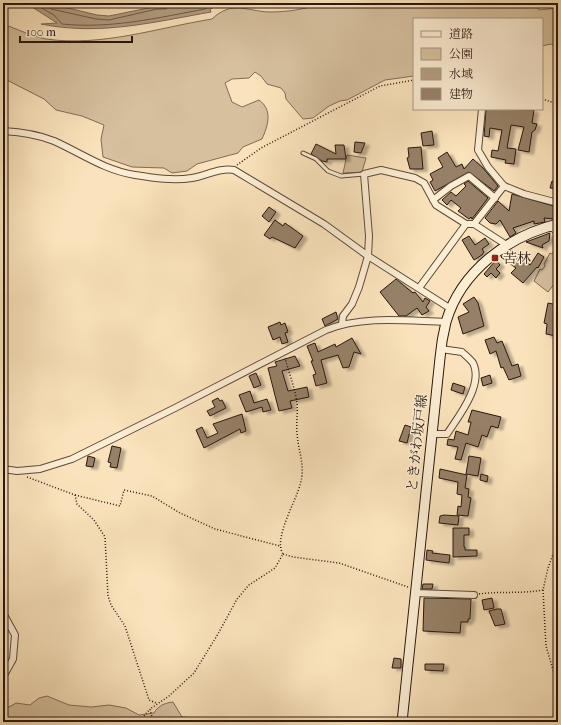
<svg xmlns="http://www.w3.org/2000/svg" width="561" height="725" viewBox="0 0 561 725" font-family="'IM FELL French Canon','Noto Serif JP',serif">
  <defs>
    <filter id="shadow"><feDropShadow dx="4.5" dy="2.5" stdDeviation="1" flood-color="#0004"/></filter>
  </defs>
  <rect width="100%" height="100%" fill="#fae3bc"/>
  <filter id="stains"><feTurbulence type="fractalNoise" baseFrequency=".005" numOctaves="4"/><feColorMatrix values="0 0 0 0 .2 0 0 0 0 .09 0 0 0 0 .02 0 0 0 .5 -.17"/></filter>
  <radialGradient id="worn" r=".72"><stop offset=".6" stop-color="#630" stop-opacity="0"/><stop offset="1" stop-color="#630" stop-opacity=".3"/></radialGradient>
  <!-- green -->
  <g fill="#d6c09e" stroke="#806c56">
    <path d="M 324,3 L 536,3 L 539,10 L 558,8 L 558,48 L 551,44 L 542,46 L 542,19 L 414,19 L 414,76 L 385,80 L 347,100 L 340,101 L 329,106 L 313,118 L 303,119 L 286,99 L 285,93 L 281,88 L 267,84 L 261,76 L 255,72 L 249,78 L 232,79 L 225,83 L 232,102 L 242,107 L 259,100 C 273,110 268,126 262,139 L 243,147 L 238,153 L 197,164 L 187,171 L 172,173 L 164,168 L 132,167 L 103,157 L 101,139 L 104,125 L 82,116 L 56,110 L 44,99 L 3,78 L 3,24 C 17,29 31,36 46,39 C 101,47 157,28 212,19 C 232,0 246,11 269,12 C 290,12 304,9 324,3 Z"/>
    <polygon points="347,155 366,158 362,172 343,173"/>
    <polygon points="558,244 558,279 548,292 534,281 540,269 542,270 545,266 544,264 550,253 552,254"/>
    <path d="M 47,696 L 69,705 L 91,707 L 109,705 L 126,708 L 139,715 L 154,713 C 158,706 164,703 173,702 L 182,717 L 209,719 L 216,722 L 3,722 L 3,704 L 9,707 L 16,703 L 30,705 L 39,698 Z"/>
  </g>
  <!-- water -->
  <g fill="#b39e81" stroke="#7c6853">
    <path d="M 21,3 L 47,3 L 97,15 L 109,16 L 173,3 L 224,3 L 210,9 L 211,12 C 154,22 99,36 41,24 L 57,23 L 29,5 Z"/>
    <path d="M 239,3 L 305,3 C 286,11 260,5 239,3 Z"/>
  </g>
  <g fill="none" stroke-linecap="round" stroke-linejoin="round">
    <!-- shore -->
    <g stroke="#6e5a48" stroke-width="1">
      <path d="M 33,3 L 54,15 L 62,24 C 110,29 157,18 205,9 L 214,3"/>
      <polyline points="48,3 51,9 96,19 109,20 157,9 166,9 169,3"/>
    </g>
  </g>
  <!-- building -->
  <g fill="#968168" stroke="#29170e" filter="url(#shadow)">
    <polygon points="486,109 534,110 532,123 537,124 535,130 532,132 529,152 518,150 524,127 511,125 507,148 516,149 514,164 505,163 506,160 491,157 492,150 498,151 502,130 490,128 489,137 484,136"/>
    <polygon points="432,131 434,145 423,146 421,133"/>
    <polygon points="355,142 365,143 361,153 354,152"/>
    <polygon points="316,144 336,154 335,145 344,145 346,159 327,159 327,162 322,161 311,154"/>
    <polygon points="421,147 423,169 410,169 407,158 409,157 408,148"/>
    <polygon points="447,152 456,167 462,164 464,169 473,159 483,168 498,186 494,191 469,172 435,191 430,182 433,180 430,174 443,167 438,158"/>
    <polygon points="468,181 488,198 472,219 471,217 469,219 458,211 461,208 451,200 447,205 442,200 451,192 456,196 466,186 464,184"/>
    <polygon points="552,181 558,182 558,189 550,188"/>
    <polygon points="512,194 557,207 555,219 544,218 545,222 534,224 534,221 513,228 516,233 510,237 500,220 496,224 490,223 485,218 498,201 509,211"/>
    <polygon points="269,207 276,212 269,222 262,216"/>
    <polygon points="275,220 283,226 285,223 303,236 295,248 272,237 270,239 264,235"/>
    <polygon points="550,233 549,241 542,245 543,248 526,242"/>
    <polygon points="469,236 475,245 485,238 489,244 482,249 484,252 482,255 474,260 462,240"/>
    <polygon points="512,250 530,265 538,253 544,257 538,268 537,267 523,283 511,273 516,268 501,257"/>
    <polygon points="496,260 500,265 496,269 500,273 496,278 491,273 487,277 484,274"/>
    <polygon points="396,279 413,293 415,292 423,302 425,298 430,301 426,307 429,311 422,315 417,308 406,316 399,316 380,292"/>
    <polygon points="474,297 478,303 484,326 463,334 458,317 469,312 463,304"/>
    <polygon points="548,303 558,305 556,336 546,334 547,324 544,323"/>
    <polygon points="336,312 338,319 325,326 322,319"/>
    <polygon points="280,322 281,325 285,323 288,332 285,333 288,342 282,344 280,337 273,340 268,327"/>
    <polygon points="494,337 497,343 502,341 512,366 518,364 521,376 509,380 503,367 501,368 496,351 490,354 485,340"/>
    <polygon points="352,338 361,354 354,352 349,367 343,368 338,355 321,360 327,383 316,386 313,375 316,374 311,361 313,361 307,346 315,343 318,352 335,344 336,347"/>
    <polygon points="295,356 300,366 282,371 288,391 307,387 309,397 290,401 292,408 279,411 268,368 277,366 275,362"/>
    <polygon points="256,373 261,385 254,388 249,376"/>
    <polygon points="490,375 492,383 483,386 481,378"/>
    <polygon points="453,383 465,387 463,394 451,390"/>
    <polygon points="250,391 254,403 267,399 271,410 263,412 262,407 246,412 239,395"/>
    <polygon points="218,398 220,401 222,400 226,408 210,416 207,411 215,407 212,401"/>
    <polygon points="472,410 501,417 498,428 491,426 487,437 482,435 478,447 466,443 461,460 455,459 458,447 447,445 448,439 454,440 456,431 468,435 471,422 468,422"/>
    <polygon points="242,414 246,431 241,433 240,429 204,448 196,430 202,427 207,438 218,433 213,424"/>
    <polygon points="405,425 411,427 407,443 399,441"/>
    <polygon points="112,446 121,448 117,468 110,467 111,463 108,462"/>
    <polygon points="88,456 95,458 93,467 86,466"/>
    <polygon points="469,456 481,458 478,476 466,474"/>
    <polygon points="440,469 467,475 465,488 469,489 468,497 471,498 468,516 457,515 458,506 461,507 462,495 457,494 458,482 439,478"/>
    <polygon points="481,474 488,476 487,482 480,480"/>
    <polygon points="444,515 459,516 458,525 439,523 440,516"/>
    <polygon points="453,528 469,528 469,535 464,535 464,547 465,547 465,550 477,550 477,556 453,557"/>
    <polygon points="427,550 433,551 432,553 450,555 449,563 426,560"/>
    <polygon points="423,584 433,584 432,589 422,589"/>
    <polygon points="424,598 471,599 470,619 468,619 468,622 461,622 460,633 423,631"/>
    <polygon points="492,598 494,608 484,610 482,600"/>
    <polygon points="497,609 501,609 505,624 495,626 489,611"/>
    <polygon points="394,658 401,659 401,668 392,668"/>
    <polygon points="425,664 444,664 443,671 425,670"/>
  </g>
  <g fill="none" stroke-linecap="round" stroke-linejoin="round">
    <defs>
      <g id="service">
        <polyline points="303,153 316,159 328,171 341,176 364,174"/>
        <polyline points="550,228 558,234"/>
      </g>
      <g id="minor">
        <path d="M 3,131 C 20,132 37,134 54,141 C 81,153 104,170 135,175 C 154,178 173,181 192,178 C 205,176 221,167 234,170 L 324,224 L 368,256 L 451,309"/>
        <polyline points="504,186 524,194 558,203"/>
        <polyline points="433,200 451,186 469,176 495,198"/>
        <polyline points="474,224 505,244"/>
        <polyline points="419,288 466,224 474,224 504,186 488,167 478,150 482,109"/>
        <polyline points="342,324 343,316 352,304 359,287 368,256 369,236 364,174 381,170 415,178 424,183 436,205 466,224"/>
        <path d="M 432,434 L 447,434 C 458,417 484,385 473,363 C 470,359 465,355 462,352 L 441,349"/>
        <path d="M 3,469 L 17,471 L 40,469 L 72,459 L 175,408 L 326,330 C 364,315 407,321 446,322"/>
        <polyline points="415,593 474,595"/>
        <polyline points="3,613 15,635 13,659 3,677"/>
      </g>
      <path id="secondary" d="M 402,722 L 440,358 C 441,346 443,334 446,322 C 461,271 508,236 558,224"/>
    </defs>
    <!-- service casing -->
    <use href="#service" stroke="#5d4a3a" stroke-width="5"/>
    <!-- minor casing -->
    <use href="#minor" stroke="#5d4a3a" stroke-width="8"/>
    <!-- secondary casing -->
    <use href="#secondary" stroke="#29170e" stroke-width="11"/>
    <!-- path -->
    <g stroke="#29170e" stroke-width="1.5" stroke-dasharray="1 2" stroke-linecap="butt">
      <polyline points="542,99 558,104"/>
      <polyline points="237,165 261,148 380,86 414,80"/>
      <path d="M 3,325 C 8,344 9,363 3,382"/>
      <polyline points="27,477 75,495 77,504 94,520 105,537 108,596 111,605 125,626 149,700 156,703"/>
      <polyline points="75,495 120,506 124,490 152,496 180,513 215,529 280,546"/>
      <polyline points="283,554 293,557 339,563 408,587"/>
      <polyline points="543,590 546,646 558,687"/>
      <path d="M 479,594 C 501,591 522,594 543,590 L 548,568 L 558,541"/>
      <polyline points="144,722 144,716 150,709"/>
      <path d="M 153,722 L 150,709 L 169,696 L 194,673 L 218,634 L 237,599 L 249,585 L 275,568 L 283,554 C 273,539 296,501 300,485 C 306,466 298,451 297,433 C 296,423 298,413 297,403 C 295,388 289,373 285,358"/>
    </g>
    <!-- service -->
    <use href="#service" stroke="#fcedd3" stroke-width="3"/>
    <!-- minor -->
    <use href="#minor" stroke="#fcedd3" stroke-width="6"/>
    <!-- secondary -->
    <use href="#secondary" stroke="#fcedd3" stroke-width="9"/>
  </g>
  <!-- markers -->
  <rect fill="#8f2418" stroke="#fcedd3" stroke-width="1.5" x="491" y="254" width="8" height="8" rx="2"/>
  <g text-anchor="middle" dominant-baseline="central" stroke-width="3" stroke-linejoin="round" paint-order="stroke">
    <!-- poi labels -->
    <g font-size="14" fill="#29170e" stroke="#fcedd3" text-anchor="start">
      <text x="503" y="258">苦林</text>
    </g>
    <!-- street labels -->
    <g font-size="14" fill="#29170e" stroke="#fcedd3">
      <text transform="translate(417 443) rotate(-84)">ときがわ坂戸線</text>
    </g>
  </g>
  <!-- margin -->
  <rect width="561" height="725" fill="none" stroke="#fae3bc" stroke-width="16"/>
  <rect x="4" y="4" width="553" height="717" fill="none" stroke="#29170e" stroke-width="2"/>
  <rect x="8" y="8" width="545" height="709" fill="none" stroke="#29170e"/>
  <!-- legend -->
  <rect x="413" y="18" width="130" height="92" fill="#fcedd3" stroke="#a89784"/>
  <rect x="421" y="31" width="20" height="6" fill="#fcedd3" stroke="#a89784"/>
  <text x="449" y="38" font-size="12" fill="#29170e">道路</text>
  <rect x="421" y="48" width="20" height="12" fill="#d6c09e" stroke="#a89784"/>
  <text x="449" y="58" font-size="12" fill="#29170e">公園</text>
  <rect x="421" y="68" width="20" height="12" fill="#b39e81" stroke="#a89784"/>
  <text x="449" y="78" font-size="12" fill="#29170e">水域</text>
  <rect x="421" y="88" width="20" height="12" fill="#968168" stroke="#a89784"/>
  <text x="449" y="98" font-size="12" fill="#29170e">建物</text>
  <!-- scale -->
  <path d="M20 36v6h112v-6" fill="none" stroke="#29170e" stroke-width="2"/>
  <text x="26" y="36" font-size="12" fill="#29170e" stroke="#fcedd3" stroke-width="3" paint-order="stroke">100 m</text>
  <rect width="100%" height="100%" filter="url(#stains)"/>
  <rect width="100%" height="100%" fill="url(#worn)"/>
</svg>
